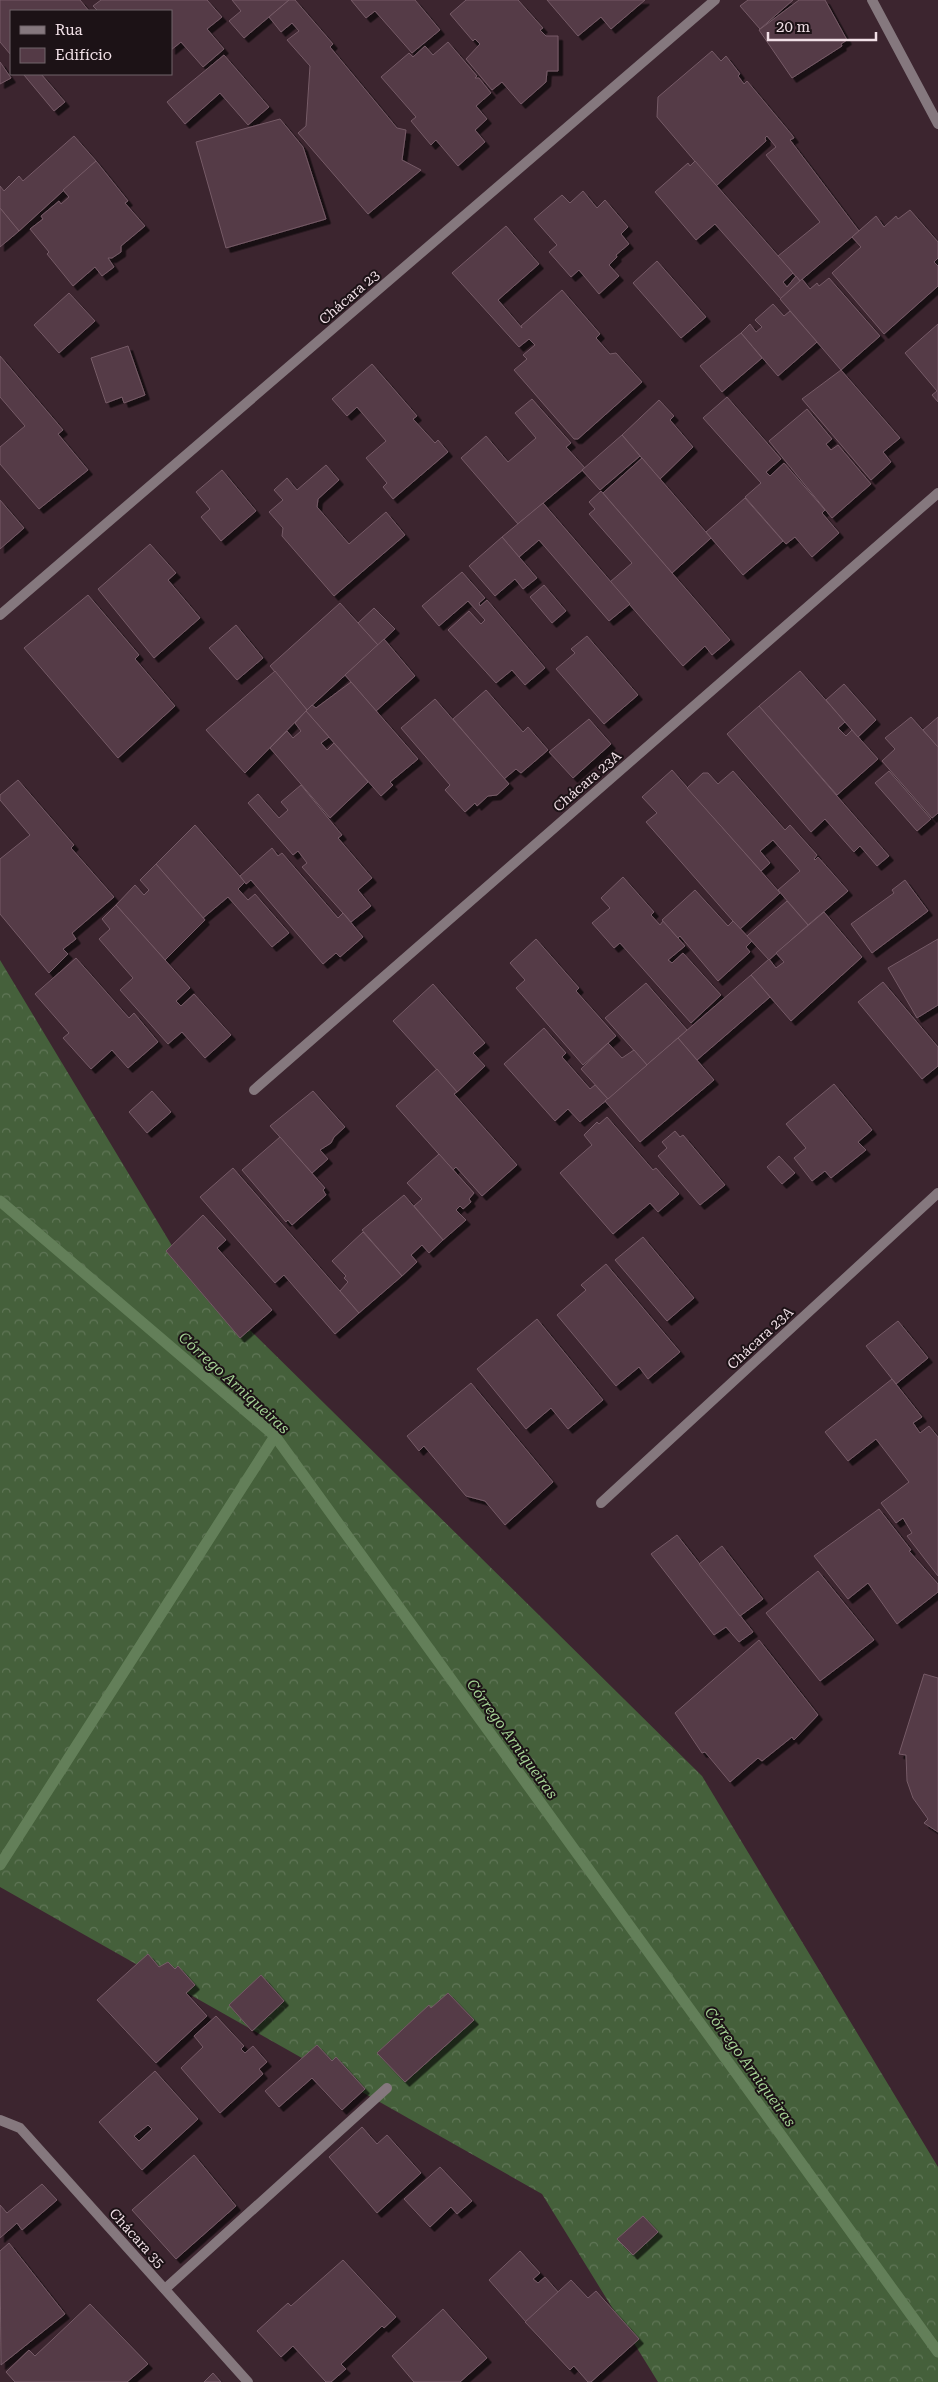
<svg xmlns="http://www.w3.org/2000/svg" width="938" height="2382" viewBox="0 0 938 2382" font-family="'Roboto Serif',serif">
  <defs>
    <pattern id="forest-crowns" width="20" height="18" patternUnits="userSpaceOnUse" patternTransform="scale(1.25)"><rect width="20" height="18" fill="#45603b"/><path d="M2 6a3 3 0 1 1 6 0M12 15a3 3 0 1 1 6 0" fill="none" stroke="#607657"/></pattern>
    <filter id="shadow"><feDropShadow dx="4.5" dy="4.5" stdDeviation="0" flood-color="#0009"/></filter>
  </defs>
  <rect width="100%" height="100%" fill="#3c252f"/>
  <!-- forest -->
  <polygon fill="url(#forest-crowns)" points="0,960 183,1264 702,1776 938,2167 938,2382 658,2382 542,2194 0,1887"/>
  <g fill="none" stroke-linecap="round" stroke-linejoin="round">
    <!-- stream -->
    <g stroke="#637f59" stroke-width="11">
      <polyline points="0,1201 275,1436 938,2352"/>
      <polyline points="0,1865 275,1436"/>
    </g>
  </g>
  <!-- building -->
  <g fill="#543a46" stroke="#765b67" fill-rule="evenodd" filter="url(#shadow)">
    <polygon points="0,0 80,0 89,11 11,11 11,55 0,42"/>
    <polygon points="101,0 207,0 222,17 207,29 224,49 203,67 181,42 171,50 171,11 98,11 93,6"/>
    <polygon points="232,0 289,0 244,38 229,21 241,11"/>
    <polygon points="289,0 295,0 333,44 330,47 397,128 406,130 402,160 421,170 368,214 298,133 306,126 310,66 287,40 299,31 292,23 281,32 269,17"/>
    <polygon points="351,0 415,0 440,30 412,53 375,11 366,18"/>
    <polygon points="466,0 518,0 543,28 540,30 546,36 558,36 558,71 547,71 546,82 521,104 502,82 492,90 466,59 480,44 475,39 473,41 450,14"/>
    <polygon points="547,0 645,0 611,29 601,17 578,36"/>
    <polygon points="748,0 793,0 760,29 740,6"/>
    <polygon points="799,0 825,0 847,40 841,44 842,46 792,78 759,30"/>
    <polygon points="448,42 477,76 475,78 479,78 491,93 476,106 487,119 475,130 485,142 458,166 436,140 431,145 411,121 416,117 381,77 409,53 413,57 425,46 433,55"/>
    <polygon points="712,51 721,61 726,56 740,74 738,76 744,84 747,81 792,135 794,138 790,140 859,231 800,281 778,256 820,222 766,155 776,147 767,136 765,138 766,141 716,186 657,117 658,97"/>
    <polygon points="224,55 269,107 248,125 220,93 185,124 167,102"/>
    <polygon points="0,62 11,78 0,84"/>
    <polygon points="25,74 41,74 65,102 54,111 24,75"/>
    <polygon points="280,119 303,147 326,219 226,248 196,142"/>
    <polygon points="74,136 96,161 19,231 0,208 0,186 4,191 19,176 23,181"/>
    <polygon points="96,161 128,201 125,203 145,226 121,246 121,252 112,258 108,258 114,267 102,276 95,267 73,286 47,254 49,252 30,229 43,219 41,216 59,201 61,204 69,197 63,190"/>
    <polygon points="695,161 793,273 783,282 787,287 796,276 800,281 781,299 715,224 696,240 655,192 688,163 690,166"/>
    <polygon points="583,191 597,208 605,200 628,227 621,234 629,244 616,255 617,257 609,265 619,276 599,294 579,270 571,277 549,252 557,245 534,219 562,195 570,203"/>
    <polygon points="0,208 19,231 0,247"/>
    <polygon points="910,210 938,242 938,258 934,262 938,266 938,286 884,334 832,273 861,247 852,237 876,216 884,227 896,216 898,219"/>
    <polygon points="506,226 539,264 498,300 522,328 521,326 562,290 600,334 596,338 610,354 616,353 642,382 578,439 574,439 514,370 527,359 523,355 535,345 529,339 519,347 452,273"/>
    <polygon points="657,261 706,317 681,338 633,283"/>
    <polygon points="829,278 880,336 841,370 780,299 802,279 810,289 817,283 819,286"/>
    <polygon points="69,293 95,321 59,353 34,325"/>
    <polygon points="773,304 784,316 790,311 817,342 778,376 741,333 750,324 756,332 762,327 755,320"/>
    <polygon points="938,324 938,402 932,395 937,391 905,353"/>
    <polygon points="741,333 762,358 722,392 700,366"/>
    <polygon points="128,346 145,395 124,403 122,397 106,403 91,358"/>
    <polygon points="0,356 63,430 58,434 88,470 39,509 0,464 0,447 25,426 0,397"/>
    <polygon points="372,364 417,416 413,419 435,443 438,440 448,452 393,499 383,487 387,483 366,458 386,441 357,407 347,416 332,399"/>
    <polygon points="841,370 900,438 883,452 891,462 871,480 802,399"/>
    <polygon points="727,397 781,459 766,472 770,476 784,463 825,510 822,513 839,533 812,557 795,537 786,544 745,497 761,483 703,418"/>
    <polygon points="532,399 571,443 566,447 585,468 518,524 461,458 486,436 508,462 536,438 515,413"/>
    <polygon points="659,400 674,416 670,420 693,447 660,479 622,435"/>
    <polygon points="807,409 832,439 826,444 831,450 838,445 871,484 832,518 769,441"/>
    <polygon points="622,435 640,456 600,490 582,470"/>
    <polygon points="642,458 711,538 672,573 603,493"/>
    <polygon points="326,465 339,480 318,499 317,507 349,544 386,512 405,535 334,596 282,536 283,528 269,512 283,500 274,490 287,478 297,490"/>
    <polygon points="222,470 256,511 221,541 201,517 210,509 196,492"/>
    <polygon points="601,491 730,640 712,655 705,646 683,666 610,582 632,563 589,514 595,509 589,502"/>
    <polygon points="745,498 783,541 743,575 706,532"/>
    <polygon points="0,500 24,528 0,549"/>
    <polygon points="543,503 630,604 609,621 539,540 519,557 502,537"/>
    <polygon points="502,537 537,578 523,589 515,579 495,596 469,566"/>
    <polygon points="150,544 176,573 168,580 200,618 154,658 98,589"/>
    <polygon points="462,572 485,598 479,603 480,606 487,600 545,668 525,685 512,670 496,683 448,630 469,611 481,624 485,620 468,601 439,626 422,606"/>
    <polygon points="544,585 566,611 552,623 530,597"/>
    <polygon points="88,595 139,655 135,659 175,706 118,758 24,648"/>
    <polygon points="340,603 378,645 307,710 270,666"/>
    <polygon points="374,608 395,629 378,645 358,623"/>
    <polygon points="236,625 263,658 237,680 209,648"/>
    <polygon points="587,636 638,695 604,724 556,669 575,653 571,649"/>
    <polygon points="384,639 415,676 376,711 345,675"/>
    <polygon points="275,671 307,710 245,773 206,730"/>
    <polygon points="800,671 845,722 838,728 846,736 852,730 878,759 837,795 759,706"/>
    <polygon points="351,682 418,759 390,782 393,785 381,796 306,711 312,705 316,708"/>
    <polygon points="844,684 876,720 858,737 826,700"/>
    <polygon points="486,690 523,732 528,727 548,750 521,773 516,769 504,779 453,719"/>
    <polygon points="435,699 509,784 497,795 488,796 477,806 475,803 465,812 445,790 450,785 401,728"/>
    <polygon points="759,706 889,856 877,866 860,846 854,852 825,819 811,832 727,734"/>
    <polygon points="306,711 329,737 321,743 327,750 334,743 368,782 330,818 270,748 287,731 293,738 301,731 295,723"/>
    <polygon points="911,717 938,747 938,813 932,818 882,761 895,749 885,738"/>
    <polygon points="938,717 938,747 923,730"/>
    <polygon points="589,719 611,744 573,778 549,752"/>
    <polygon points="672,770 780,893 740,929 646,822 657,813 642,797"/>
    <polygon points="733,771 785,830 790,825 817,855 814,859 815,860 818,857 848,891 808,925 778,890 800,871 773,840 760,851 770,863 761,871 687,788 703,773 708,773 718,784"/>
    <polygon points="889,771 931,819 917,831 875,783"/>
    <polygon points="18,780 74,845 71,848 114,897 72,933 76,939 63,949 68,954 49,973 0,914 0,859 30,835 0,800 0,795"/>
    <polygon points="301,785 342,835 338,838 372,878 358,890 371,906 351,922 302,867 307,863 298,851 293,855 248,803 258,794 279,818 288,810 281,802"/>
    <polygon points="195,825 245,882 238,889 248,900 255,894 289,933 272,947 228,897 203,918 156,864"/>
    <polygon points="272,848 278,856 282,853 338,918 343,913 363,937 340,957 336,953 323,964 251,880 246,884 240,876"/>
    <polygon points="156,864 205,920 165,960 116,905 135,885 144,895 149,890 140,880"/>
    <polygon points="623,877 654,912 651,915 660,925 663,921 685,946 668,960 672,963 683,953 721,995 691,1023 620,943 614,948 592,923 610,908 601,898"/>
    <polygon points="905,880 928,911 872,953 851,924 894,893 892,890"/>
    <polygon points="695,890 728,926 733,921 752,941 746,947 750,952 718,981 680,936 678,938 662,920"/>
    <polygon points="787,901 808,925 769,960 747,936"/>
    <polygon points="116,905 190,988 176,1001 181,1006 194,994 231,1035 205,1058 182,1032 168,1044 120,990 133,978 99,939 110,929 102,919"/>
    <polygon points="824,912 862,957 791,1021 751,975 769,959 776,968 784,962 776,953"/>
    <polygon points="536,939 579,988 576,991 616,1036 583,1065 516,988 525,980 510,963"/>
    <polygon points="938,939 938,1005 917,1018 888,968"/>
    <polygon points="76,958 129,1018 134,1013 158,1042 128,1068 112,1050 91,1069 63,1038 69,1033 35,994"/>
    <polygon points="751,975 770,997 697,1060 678,1038"/>
    <polygon points="883,982 938,1047 938,1066 922,1079 858,1002"/>
    <polygon points="646,983 687,1030 647,1065 605,1018"/>
    <polygon points="433,984 485,1043 473,1053 485,1066 457,1092 393,1021"/>
    <polygon points="544,1028 566,1053 562,1057 590,1089 595,1085 608,1099 580,1122 568,1109 555,1121 504,1064"/>
    <polygon points="678,1038 714,1080 640,1142 605,1101"/>
    <polygon points="608,1043 622,1058 634,1050 647,1065 608,1099 581,1069"/>
    <polygon points="437,1069 457,1092 454,1094 517,1165 482,1196 456,1167 453,1170 396,1106"/>
    <polygon points="834,1084 872,1130 858,1142 866,1150 831,1178 825,1171 812,1181 794,1158 806,1148 786,1124"/>
    <polygon points="152,1091 171,1112 147,1133 129,1112"/>
    <polygon points="313,1091 345,1127 334,1137 331,1143 320,1150 328,1159 312,1173 270,1126"/>
    <polygon points="607,1117 653,1170 656,1168 679,1194 658,1212 650,1203 613,1234 560,1173 592,1145 584,1135 597,1122 599,1124"/>
    <polygon points="675,1131 680,1137 683,1135 725,1185 700,1205 658,1156 667,1148 662,1142"/>
    <polygon points="280,1137 325,1188 323,1190 326,1195 292,1225 288,1220 286,1222 242,1170"/>
    <polygon points="439,1154 474,1193 469,1199 471,1202 463,1209 460,1206 456,1210 466,1220 443,1240 414,1206 422,1199 407,1183"/>
    <polygon points="779,1156 795,1173 782,1184 767,1167"/>
    <polygon points="233,1168 359,1313 335,1334 284,1275 275,1283 200,1197"/>
    <polygon points="404,1195 443,1240 429,1253 422,1245 411,1255 417,1262 402,1276 362,1230"/>
    <polygon points="203,1215 226,1240 217,1248 272,1310 240,1338 166,1251"/>
    <polygon points="363,1232 402,1276 359,1313 340,1291 348,1282 344,1278 346,1276 332,1261"/>
    <polygon points="643,1237 694,1298 667,1321 615,1260"/>
    <polygon points="606,1264 680,1352 648,1379 639,1367 616,1386 557,1315 586,1290 581,1285"/>
    <polygon points="537,1319 603,1400 568,1429 551,1408 526,1429 477,1369"/>
    <polygon points="898,1321 928,1358 896,1384 866,1346"/>
    <polygon points="892,1379 922,1417 913,1423 920,1433 929,1426 938,1437 938,1576 907,1536 912,1533 903,1518 896,1523 881,1503 909,1482 876,1439 848,1461 825,1432"/>
    <polygon points="471,1383 553,1482 505,1525 485,1501 466,1496 424,1446 419,1451 407,1436"/>
    <polygon points="879,1509 911,1550 909,1551 938,1584 938,1592 897,1624 868,1583 848,1599 814,1556"/>
    <polygon points="677,1535 753,1632 739,1642 726,1627 714,1635 651,1554"/>
    <polygon points="722,1546 763,1599 740,1616 699,1564"/>
    <polygon points="818,1571 874,1640 820,1681 766,1613"/>
    <polygon points="759,1640 818,1715 794,1740 792,1737 762,1761 758,1758 730,1782 705,1752 702,1753 675,1713"/>
    <polygon points="924,1674 938,1678 938,1832 924,1823 928,1819 913,1798 907,1781 906,1755 899,1754"/>
    <polygon points="148,1954 159,1967 168,1962 175,1969 178,1966 195,1985 186,1993 207,2016 156,2063 97,2000"/>
    <polygon points="261,1975 284,2001 252,2031 229,2005"/>
    <polygon points="448,1993 474,2020 405,2082 377,2053 429,2005 431,2008"/>
    <polygon points="216,2016 244,2046 241,2049 245,2053 253,2046 267,2062 259,2069 263,2074 220,2113 181,2068 203,2047 194,2036"/>
    <polygon points="317,2045 332,2061 336,2057 365,2089 342,2110 312,2078 279,2107 265,2091"/>
    <path d="M 155,2071 L 198,2119 L 142,2170 L 99,2122 ZM 148,2125 L 152,2129 L 139,2141 L 134,2136 Z"/>
    <polygon points="362,2127 377,2144 387,2135 421,2173 377,2213 329,2157"/>
    <polygon points="194,2155 236,2206 176,2259 132,2210"/>
    <polygon points="440,2167 472,2201 457,2214 451,2207 430,2227 404,2199"/>
    <polygon points="42,2184 57,2200 22,2230 17,2223 0,2238 0,2205 7,2213"/>
    <polygon points="643,2216 658,2232 633,2255 617,2239"/>
    <polygon points="9,2243 65,2314 1,2365 0,2251"/>
    <polygon points="520,2251 540,2273 533,2279 538,2283 545,2277 559,2293 526,2322 489,2280"/>
    <polygon points="343,2260 396,2317 384,2328 382,2326 341,2364 346,2369 331,2382 326,2382 293,2346 281,2357 257,2331 288,2303 291,2306"/>
    <polygon points="571,2280 588,2298 596,2291 639,2339 591,2382 588,2382 574,2366 570,2370 525,2322"/>
    <polygon points="90,2304 148,2364 127,2382 15,2382 6,2372 29,2350 35,2356"/>
    <polygon points="443,2309 487,2358 460,2382 414,2382 392,2356"/>
    <polygon points="213,2373 221,2382 204,2382"/>
  </g>
  <g fill="none" stroke-linecap="round" stroke-linejoin="round">
    <!-- minor -->
    <g stroke="#85787e" stroke-width="10">
      <polyline points="872,0 938,124"/>
      <polyline points="0,615 715,0"/>
      <polyline points="254,1090 938,493"/>
      <polyline points="601,1503 938,1193"/>
      <polyline points="0,2120 20,2128 248,2382"/>
      <polyline points="165,2289 387,2088"/>
    </g>
  </g>
  <g text-anchor="middle" dominant-baseline="central" stroke-width="4" stroke-linejoin="round" paint-order="stroke">
    <!-- street labels -->
    <g font-size="14" fill="#f1e0e7" stroke="#1c1216">
      <text transform="translate(349 297) rotate(-41)">Chácara 23</text>
      <text transform="translate(587 781) rotate(-41)">Chácara 23A</text>
      <text transform="translate(760 1338) rotate(-43)">Chácara 23A</text>
      <text transform="translate(137 2238) rotate(48)">Chácara 35</text>
    </g>
    <!-- water labels -->
    <g font-size="15" font-style="italic" fill="#a4d294" stroke="#1c1216">
      <text transform="translate(234 1383) rotate(42)">Córrego Arniqueiras</text>
      <text transform="translate(512 1739) rotate(54)">Córrego Arniqueiras</text>
      <text transform="translate(750 2067) rotate(54)">Córrego Arniqueiras</text>
    </g>
  </g>
  <!-- legend -->
  <rect x="10" y="10" width="162" height="65" fill="#1c1216" stroke="#71646a"/>
  <rect x="20" y="26" width="25" height="8" fill="#85787e" stroke="#71646a"/>
  <text x="55" y="35" font-size="15" fill="#f1e0e7">Rua</text>
  <rect x="20" y="48" width="25" height="15" fill="#543a46" stroke="#71646a"/>
  <text x="55" y="60" font-size="15" fill="#f1e0e7">Edifício</text>
  <!-- scale -->
  <path d="M768 32v8h108v-8" fill="none" stroke="#f1e0e7" stroke-width="2.5"/>
  <text x="776" y="32" font-size="15" fill="#f1e0e7" stroke="#1c1216" stroke-width="4" paint-order="stroke">20 m</text>
</svg>
